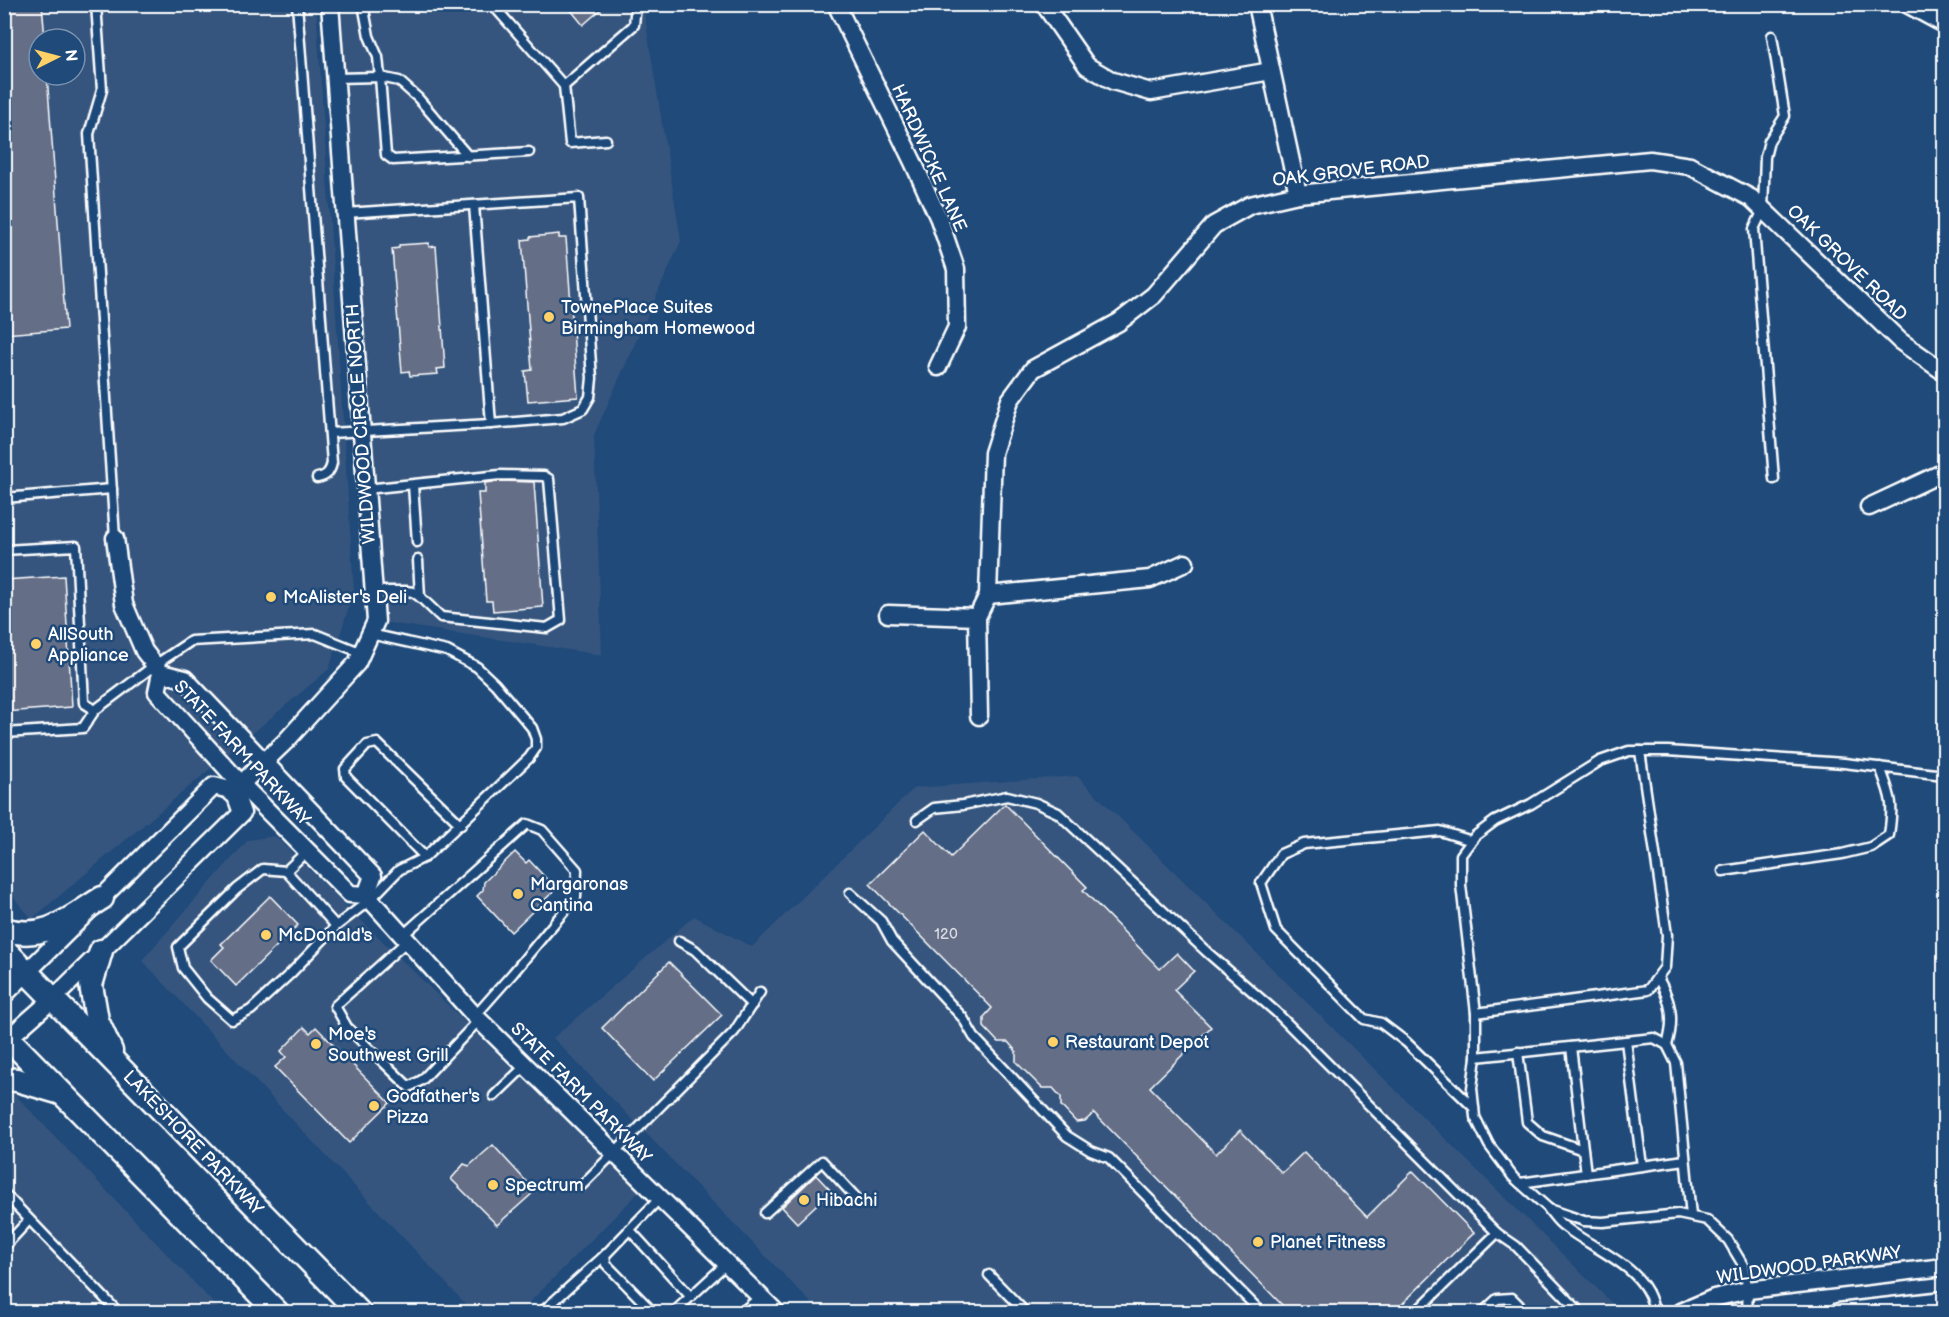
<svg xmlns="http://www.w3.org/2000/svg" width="1949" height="1317" viewBox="0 0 1949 1317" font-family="'Balsamiq Sans',sans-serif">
  <rect width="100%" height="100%" fill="#1f4a7a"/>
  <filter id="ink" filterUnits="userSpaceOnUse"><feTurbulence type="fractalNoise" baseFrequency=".0167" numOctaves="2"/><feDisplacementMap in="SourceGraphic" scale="12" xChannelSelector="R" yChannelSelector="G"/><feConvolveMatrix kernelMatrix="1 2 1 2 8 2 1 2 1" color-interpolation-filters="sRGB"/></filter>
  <g filter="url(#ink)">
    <!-- built -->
    <g fill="#34557e" fill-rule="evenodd">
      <path d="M 4,5 L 316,5 L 354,591 L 329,669 L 32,919 L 4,886 ZM 39,39 L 75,39 L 75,75 L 39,75 Z"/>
      <polygon points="330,5 643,5 681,241 594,435 602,655 376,621"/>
      <polygon points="1077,776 1621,1312 820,1312 553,1038 694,916 752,947 914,788"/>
      <polygon points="275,836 639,1192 520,1312 473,1312 142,960 248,840"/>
      <polygon points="5,1084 222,1312 5,1312"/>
    </g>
    <!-- building -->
    <g fill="#656e87" stroke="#fff" stroke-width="1.5">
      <polygon points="42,4 45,39 39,39 39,75 47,75 66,329 4,334 4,6"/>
      <polygon points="566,4 607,4 583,25"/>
      <polygon points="559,234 559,238 566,238 578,397 528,401 525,371 532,370 522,240 530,239 530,237"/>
      <polygon points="429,243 429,247 436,246 445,368 437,369 438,374 410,376 409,371 402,372 392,249 399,248 399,245"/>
      <polygon points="500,481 534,482 543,607 493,611 492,601 486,601 478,493 485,493 485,483"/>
      <polygon points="64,576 72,707 4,712 4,580"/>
      <polygon points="1005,804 1087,887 1083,890 1160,969 1177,953 1194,971 1174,990 1211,1027 1150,1087 1216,1154 1240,1130 1282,1173 1304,1152 1367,1217 1413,1171 1474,1233 1394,1312 1289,1312 1094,1113 1085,1121 1076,1122 1061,1106 1061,1097 1053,1088 1042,1088 1016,1062 1016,1051 1008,1042 998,1042 984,1027 984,1017 992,1008 870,884 925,830 951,857"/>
      <polygon points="515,852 526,863 529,860 556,889 511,932 477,896 483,890 484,882"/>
      <polygon points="270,896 298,925 236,986 211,960 224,947 221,944"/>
      <polygon points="669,962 722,1015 653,1081 602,1028"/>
      <polygon points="304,1027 310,1033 316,1027 390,1103 349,1143 275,1067 286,1057 281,1051"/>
      <polygon points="493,1145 535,1191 497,1225 451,1179 464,1164 469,1166"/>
      <polygon points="816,1175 831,1191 797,1223 782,1207"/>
    </g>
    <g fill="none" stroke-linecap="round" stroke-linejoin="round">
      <defs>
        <g id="lane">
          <polyline points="96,4 102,90 89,134 115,538"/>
          <path d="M 297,4 L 332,463 C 330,472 327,476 317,478"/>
          <polyline points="363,4 369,36 378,57 380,77 399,81 418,98 468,156"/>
          <polyline points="492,4 564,86 634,25 636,4"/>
          <polyline points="1772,36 1785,116 1769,141 1765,157 1763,210 1754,229 1774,479"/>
          <polyline points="336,78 380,77 386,155 393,160 529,152"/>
          <polyline points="564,86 570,143 606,140"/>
          <polyline points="474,205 491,424"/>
          <polyline points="330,433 491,424 563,418 583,409 590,397 592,378 579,198 345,213"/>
          <polyline points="413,485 417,542"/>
          <polyline points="366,489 500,475 544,476 549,479 561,620 547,628 441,617 420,597 413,592 406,591 373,591"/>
          <polyline points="4,498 112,489"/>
          <polyline points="4,550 76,546 84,703 95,710"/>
          <polyline points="418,560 420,597"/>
          <polyline points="4,733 83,728 95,710 155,665 191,641 315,634 362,653"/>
          <polyline points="917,820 934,808 963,805 1007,796 1036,803 1058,813 1208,953 1276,1012 1497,1233"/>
          <polyline points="1472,841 1440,831 1304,844 1281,854 1261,883 1276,930 1364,1019 1381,1023 1406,1042 1474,1108"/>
          <polyline points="307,851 286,871 263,869 237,889 178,947 183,968 207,998 232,1020 251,1010 291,973 336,926 370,900 399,870 425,857 529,758 536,748 536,739 532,728 495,684 477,667 447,651 370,634"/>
          <polyline points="425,857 346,777 345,769 367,745 377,743 461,825"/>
          <polyline points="286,871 336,926"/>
          <path d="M 1723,871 L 1842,854 L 1871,847 L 1889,835 C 1894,802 1891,797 1880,767"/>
          <polyline points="850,893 881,921 892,941 963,1018 974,1037 1067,1136 1091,1151 1109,1158 1261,1312"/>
          <polyline points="402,936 527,824 542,830 577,870 576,897 513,973 475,1016"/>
          <polyline points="407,941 335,1006 347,1027 409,1087 422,1080 479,1020"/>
          <polyline points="679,941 695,950 752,1005"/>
          <path d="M 1658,978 C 1671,1001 1675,1019 1667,1045"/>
          <polyline points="1476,1013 1648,990 1665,967 1667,935 1640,751"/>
          <polyline points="1626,1041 1642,1166"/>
          <polyline points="1571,1047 1586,1174"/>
          <polyline points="1518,1052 1527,1122 1543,1136 1583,1150"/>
          <polyline points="1476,1057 1654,1038 1667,1045 1676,1063 1691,1216"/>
          <polyline points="494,1096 525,1066"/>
          <polyline points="1520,1183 1685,1160"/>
          <polyline points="581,1186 734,1032 760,992"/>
          <polyline points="4,1193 118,1312"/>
          <path d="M 1549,1210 C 1554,1216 1558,1223 1565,1227 C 1597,1252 1648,1267 1654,1312"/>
          <polyline points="765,1213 822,1161 861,1203"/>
          <polyline points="629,1229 690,1296"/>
          <polyline points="4,1247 29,1220"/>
          <polyline points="989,1275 1025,1312"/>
          <polyline points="542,1312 605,1255"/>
          <polyline points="653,1312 606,1264 605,1255 660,1198"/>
          <polyline points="674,1312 726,1264"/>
          <polyline points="742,1312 760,1297"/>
          <polyline points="1416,1312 1497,1233 1516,1246 1580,1312"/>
          <polyline points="1483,1312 1497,1299 1512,1298 1526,1312"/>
          <polyline points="1747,1312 1748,1290 1743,1265 1728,1240 1707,1220 1678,1214 1603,1222 1584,1221 1549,1209 1513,1177 1489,1145 1475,1117 1472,1088 1476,1057 1476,1013 1461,885 1461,855 1475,836 1495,821 1531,804 1600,761 1629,751 1668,751 1844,763 1944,775"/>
        </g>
        <g id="street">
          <polyline points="836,4 913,162 939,219 956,269 957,327 938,367"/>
          <polyline points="1044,4 1087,66 1113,81 1151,92 1271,71"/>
          <polyline points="1257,4 1298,194"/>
          <polyline points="1907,4 1944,24"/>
          <polyline points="1869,507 1944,472"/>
          <polyline points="115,538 124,604 144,651 161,673 185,679 373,876 366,895"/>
          <polyline points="988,595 1150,579 1185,563"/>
          <polyline points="888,614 977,617"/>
          <polyline points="161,673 157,692 241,784 350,894 366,895 475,1016 776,1312"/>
          <polyline points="979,716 977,617 988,595 993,453 1010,400 1033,369 1119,322 1154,295 1214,225 1250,205 1298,194 1650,160 1690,166 1751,198 1900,341 1944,372"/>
          <polyline points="241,784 286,741 357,663 376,621 330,4"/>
          <polyline points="4,995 214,786 234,791 242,813 53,999 4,1042"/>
          <polyline points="1681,1312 1714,1298 1748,1290 1944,1267"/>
          <polyline points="1838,1312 1944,1300"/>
        </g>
        <g id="secondary">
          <polyline points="234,791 241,784"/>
          <path d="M 4,929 C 44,942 70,918 102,898"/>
          <polyline points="4,949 359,1312"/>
          <polyline points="101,951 91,985 97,1020 111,1051"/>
          <polyline points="4,1034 277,1312"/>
          <polyline points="4,1079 17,1080 61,1093"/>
        </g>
      </defs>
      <!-- lane casing -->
      <use href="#lane" stroke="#fff" stroke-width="13"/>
      <!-- street casing -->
      <use href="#street" stroke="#fff" stroke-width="21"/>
      <!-- secondary casing -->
      <use href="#secondary" stroke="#fff" stroke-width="27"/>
      <!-- lane -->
      <use href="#lane" stroke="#1f4a7a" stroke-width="8"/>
      <!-- street -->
      <use href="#street" stroke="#1f4a7a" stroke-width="16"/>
      <!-- secondary -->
      <use href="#secondary" stroke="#1f4a7a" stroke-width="22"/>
    </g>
  </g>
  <!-- markers -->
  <g fill="#ffd166" stroke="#1f4a7a" stroke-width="2">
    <circle cx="549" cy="317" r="6"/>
    <circle cx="271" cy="597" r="6"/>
    <circle cx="36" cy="644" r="6"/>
    <circle cx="518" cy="894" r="6"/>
    <circle cx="266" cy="935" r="6"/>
    <circle cx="1053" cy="1042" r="6"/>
    <circle cx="316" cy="1044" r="6"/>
    <circle cx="374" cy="1106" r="6"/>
    <circle cx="493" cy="1185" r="6"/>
    <circle cx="804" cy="1200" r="6"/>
    <circle cx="1258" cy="1242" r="6"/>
  </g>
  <g text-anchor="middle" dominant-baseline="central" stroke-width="5" stroke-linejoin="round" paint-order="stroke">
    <!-- number labels -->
    <g font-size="15" fill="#d8dbe1">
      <text x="946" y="934">120</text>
    </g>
    <!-- street labels -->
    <g font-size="18" fill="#fff" stroke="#1f4a7a">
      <text transform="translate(929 158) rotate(66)">HARDWICKE LANE</text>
      <text transform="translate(1351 171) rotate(-7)">OAK GROVE ROAD</text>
      <text transform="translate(1847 263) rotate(44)">OAK GROVE ROAD</text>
      <text transform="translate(361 424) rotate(-94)">WILDWOOD CIRCLE NORTH</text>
      <text transform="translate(242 753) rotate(47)">STATE FARM PARKWAY</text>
      <text transform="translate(581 1093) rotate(45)">STATE FARM PARKWAY</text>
      <text transform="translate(193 1143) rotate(46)">LAKESHORE PARKWAY</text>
      <text transform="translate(1809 1265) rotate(-8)">WILDWOOD PARKWAY</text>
    </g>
    <!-- poi labels -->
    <g font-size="18" fill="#fff" stroke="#1f4a7a" text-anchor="start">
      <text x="561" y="307">TownePlace Suites<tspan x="561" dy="21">Birmingham Homewood</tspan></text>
      <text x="283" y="597">McAlister's Deli</text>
      <text x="48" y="634">AllSouth<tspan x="48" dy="21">Appliance</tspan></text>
      <text x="530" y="884">Margaronas<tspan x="530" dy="21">Cantina</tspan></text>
      <text x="278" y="935">McDonald's</text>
      <text x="328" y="1034">Moe's<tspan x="328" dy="21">Southwest Grill</tspan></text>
      <text x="1065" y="1042">Restaurant Depot</text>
      <text x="386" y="1096">Godfather's<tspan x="386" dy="21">Pizza</tspan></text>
      <text x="505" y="1185">Spectrum</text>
      <text x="816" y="1200">Hibachi</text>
      <text x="1270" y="1242">Planet Fitness</text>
    </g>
  </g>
  <!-- margin -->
  <rect width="1949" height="1317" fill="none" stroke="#1f4a7a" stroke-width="24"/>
  <rect x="12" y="12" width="1925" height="1293" fill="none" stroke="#fff" stroke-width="2" filter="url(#ink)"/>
  <!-- north arrow -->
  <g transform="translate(57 57) rotate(84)"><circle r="28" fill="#1f4a7a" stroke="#7992af" stroke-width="1.5"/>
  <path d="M0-4.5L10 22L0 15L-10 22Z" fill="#ffd166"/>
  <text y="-9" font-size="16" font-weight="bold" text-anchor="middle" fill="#ffffff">N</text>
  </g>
</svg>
